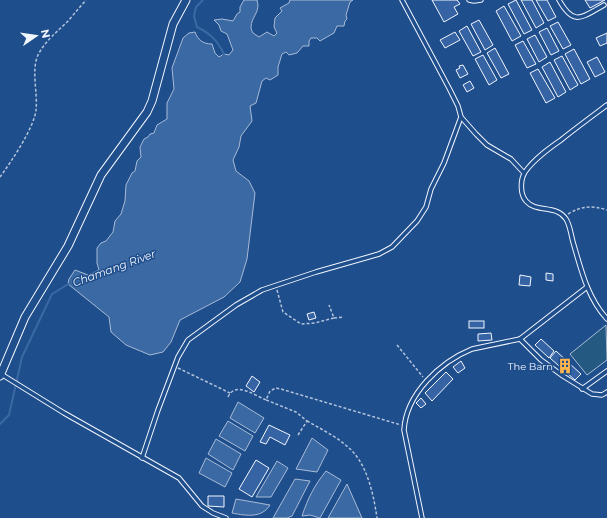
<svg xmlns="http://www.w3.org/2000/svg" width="607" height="518" viewBox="0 0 607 518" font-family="Montserrat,sans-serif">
  <rect width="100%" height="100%" fill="#1f4e8c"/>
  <!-- green -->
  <polygon fill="#245a82" stroke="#a8bbd7" points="606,325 607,360 587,375 570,354"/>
  <!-- water -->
  <g fill="#3b69a3" stroke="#a8bbd7">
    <path d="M 244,0 L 257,0 C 261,12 251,17 251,27 C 251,29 252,31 253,33 L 259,37 L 267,32 L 274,36 L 277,33 L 274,27 L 275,18 L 282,11 L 280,8 L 289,3 L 290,0 L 353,0 L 350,2 L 346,15 L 347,19 L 345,21 L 344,26 L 337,26 L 334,33 L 320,41 L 317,38 L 311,38 L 309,41 L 309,46 L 303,46 L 297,53 L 289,55 L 286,52 L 282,54 L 278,67 L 278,75 L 270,80 L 266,78 L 262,81 L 256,103 L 250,106 L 252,121 L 241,136 L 239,147 L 233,160 L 236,171 L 249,181 L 255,193 L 247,259 L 240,282 L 224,297 L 180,320 L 171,342 L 163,352 L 150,355 L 126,345 L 111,332 L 109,317 L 68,284 L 69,279 L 75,270 L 88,275 L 99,270 L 97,263 L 97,248 L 101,243 L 106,241 L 113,232 L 115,221 L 121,214 L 125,201 L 126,185 L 132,173 L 135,171 L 137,161 L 141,157 L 140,147 L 144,139 L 148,137 L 150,134 L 154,133 L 157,125 L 167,119 L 167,103 L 174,89 L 172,68 L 183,38 L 189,33 L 195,32 C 198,40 203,44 212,44 L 215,53 L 219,57 L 224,54 L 229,55 L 233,50 L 227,34 L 221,31 L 219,25 L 214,20 L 222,19 L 233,21 L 237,14 L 240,12 L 240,7 Z"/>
    <polygon points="238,402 264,418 255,433 230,418"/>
    <polygon points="228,421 253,436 245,451 219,436"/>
    <polygon points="312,438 328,450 317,472 296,469"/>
    <polygon points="216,439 241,454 233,470 208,454"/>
    <polygon points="206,458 232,473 225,487 199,473"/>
    <polygon points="277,461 288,468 271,497 256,497"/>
    <path d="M 326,471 L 341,480 L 320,518 L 310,515 L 302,516 C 308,498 314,486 326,471 Z"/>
    <polygon points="295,479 310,481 292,516 287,518 273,518"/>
    <polygon points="347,484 362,518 328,518"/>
    <path d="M 236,499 L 270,505 C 262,518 247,516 232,513 Z"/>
  </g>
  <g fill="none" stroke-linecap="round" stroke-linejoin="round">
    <!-- stream -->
    <g stroke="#3b69a3" stroke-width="2">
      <path d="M 203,0 L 196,7 L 194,16 L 197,27 C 211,34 217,40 224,54 L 223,56"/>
      <polyline points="0,424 9,415 22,357 52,294 70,283"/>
    </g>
  </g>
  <!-- building -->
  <g fill="#3563a3" stroke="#f2f6ff">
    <polygon points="432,0 457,0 460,4 454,7 458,14 444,22"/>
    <polygon points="516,0 532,30 524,34 508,4"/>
    <polygon points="521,0 532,0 544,23 536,28"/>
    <polygon points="536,0 547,0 556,17 548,21"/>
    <polygon points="585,0 605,0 590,8"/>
    <polygon points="504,6 521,36 512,41 496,11"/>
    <polygon points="479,20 493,45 485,50 471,24"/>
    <polygon points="558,22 571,45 563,49 550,26"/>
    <polygon points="467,26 481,52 473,56 459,31"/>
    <polygon points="547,28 559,51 551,55 539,32"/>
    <polygon points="455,32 460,40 445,48 440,40"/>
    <polygon points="607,33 607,43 600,46 596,38"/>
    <polygon points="535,35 547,57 539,62 527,39"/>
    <polygon points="523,41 536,64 527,68 515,45"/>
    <polygon points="495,48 509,74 501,78 487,53"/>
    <polygon points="574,49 590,79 581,84 565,54"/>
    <polygon points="483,55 497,80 489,85 475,59"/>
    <polygon points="562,56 578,85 570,90 554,60"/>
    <polygon points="597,57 605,72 595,77 587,62"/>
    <polygon points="550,62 566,92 558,97 542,67"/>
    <polygon points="463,65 468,74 460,78 456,70 460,68 459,66"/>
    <polygon points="538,69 555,98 546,103 530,73"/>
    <polygon points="470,81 474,88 467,92 463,85"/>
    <polygon points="546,273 553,274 553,281 546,280"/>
    <polygon points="520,275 531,277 530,286 519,285"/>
    <polygon points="314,312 316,318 309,320 307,314"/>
    <rect x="469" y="321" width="15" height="7"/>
    <polygon points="491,333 492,340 478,341 478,334"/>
    <polygon points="541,339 554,351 549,358 535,345"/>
    <polygon points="556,351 581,374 575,380 550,358"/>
    <polygon points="461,361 465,368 458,373 453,367"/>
    <polygon points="446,372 453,379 432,401 425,393"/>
    <polygon points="252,376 260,382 254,392 246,386"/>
    <polygon points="421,398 426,404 421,408 416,403"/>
    <polygon points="269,425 290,435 285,445 270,437 266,444 260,442"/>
    <polygon points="256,460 269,468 252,497 239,489"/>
    <polygon points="208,496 224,496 224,507 208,506"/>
  </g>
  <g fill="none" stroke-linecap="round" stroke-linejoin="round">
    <defs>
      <g id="lane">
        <polyline points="402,0 449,88 458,106 461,117 476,134 487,145 511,159 524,173"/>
        <polyline points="469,0 474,1 481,0"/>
        <path d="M 559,0 C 574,27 582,17 604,5"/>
        <path d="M 607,105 C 591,117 576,128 561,140 C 548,149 534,159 525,172 C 520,180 520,194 526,201 C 536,213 556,204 566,219 C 570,225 571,235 573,242 C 581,269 587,297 607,319"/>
        <polyline points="520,339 541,360 563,376 592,394 602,395 607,392"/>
        <polyline points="1,374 64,413 179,478 202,506 213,513 226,518"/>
        <polyline points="582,389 607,371"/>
        <polyline points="142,458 158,410 178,357 188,340 236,305 262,290 316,272 379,254 392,247 417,221 426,207 431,189 444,163 461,117"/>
        <path d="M 422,518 L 404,430 C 406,394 440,362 472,349 L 520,339 L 587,287"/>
      </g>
      <polyline id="street" points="0,376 25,317 68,246 101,175 147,112 152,101 173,24 186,0"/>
    </defs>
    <!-- lane casing -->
    <use href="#lane" stroke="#f2f6ff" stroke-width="5.5"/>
    <!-- street casing -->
    <use href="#street" stroke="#f2f6ff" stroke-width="9"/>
    <!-- path -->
    <g stroke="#b3c4dc" stroke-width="1.5" stroke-dasharray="3 2" stroke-linecap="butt">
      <path d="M 0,177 C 11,162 34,128 36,110 C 38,94 31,70 38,55 C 45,41 57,32 68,21 C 74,14 80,7 86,0"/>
      <path d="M 568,214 C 582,206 591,205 607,210"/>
      <polyline points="277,290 283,312 301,324 315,323 334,318 329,305"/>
      <polyline points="334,318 344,317"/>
      <polyline points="397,345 423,377"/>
      <polyline points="178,368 230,393"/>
      <path d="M 228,397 C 235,381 254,395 266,400"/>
      <path d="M 307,421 C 323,430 341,439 353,452 C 368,468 374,497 377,518"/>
      <polyline points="298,435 307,421 296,412 266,400 270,391 276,388 281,389 401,425"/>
    </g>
    <!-- lane -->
    <use href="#lane" stroke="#1f4e8c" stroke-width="3.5"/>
    <!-- street -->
    <use href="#street" stroke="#1f4e8c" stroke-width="7"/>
  </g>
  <!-- icons -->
  <defs>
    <symbol id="building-bare" viewBox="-9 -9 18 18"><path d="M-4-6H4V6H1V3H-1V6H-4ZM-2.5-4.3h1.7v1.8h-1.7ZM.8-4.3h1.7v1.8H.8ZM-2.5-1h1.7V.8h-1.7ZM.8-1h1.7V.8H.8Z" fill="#ffb74d" stroke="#1f4e8c" stroke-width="2.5" paint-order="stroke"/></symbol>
  </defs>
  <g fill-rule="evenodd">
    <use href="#building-bare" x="554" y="355" width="22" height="22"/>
  </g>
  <g text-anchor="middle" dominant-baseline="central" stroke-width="3" stroke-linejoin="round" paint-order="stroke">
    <!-- poi labels -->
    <g font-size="10" fill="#f2f6ff" stroke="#1f4e8c" text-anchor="end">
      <text x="553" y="366">The Barn</text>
    </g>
    <!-- water labels -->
    <g font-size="11" font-style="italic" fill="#f2f6ff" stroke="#1f4e8c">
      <text transform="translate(114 268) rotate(-20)">Chamang River</text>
    </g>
  </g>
  <!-- north arrow -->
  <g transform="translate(36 36) rotate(77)" stroke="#1f4e8c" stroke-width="3" paint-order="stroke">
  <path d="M0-3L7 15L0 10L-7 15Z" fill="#f2f6ff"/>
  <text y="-6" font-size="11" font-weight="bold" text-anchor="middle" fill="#f2f6ff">N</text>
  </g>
</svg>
